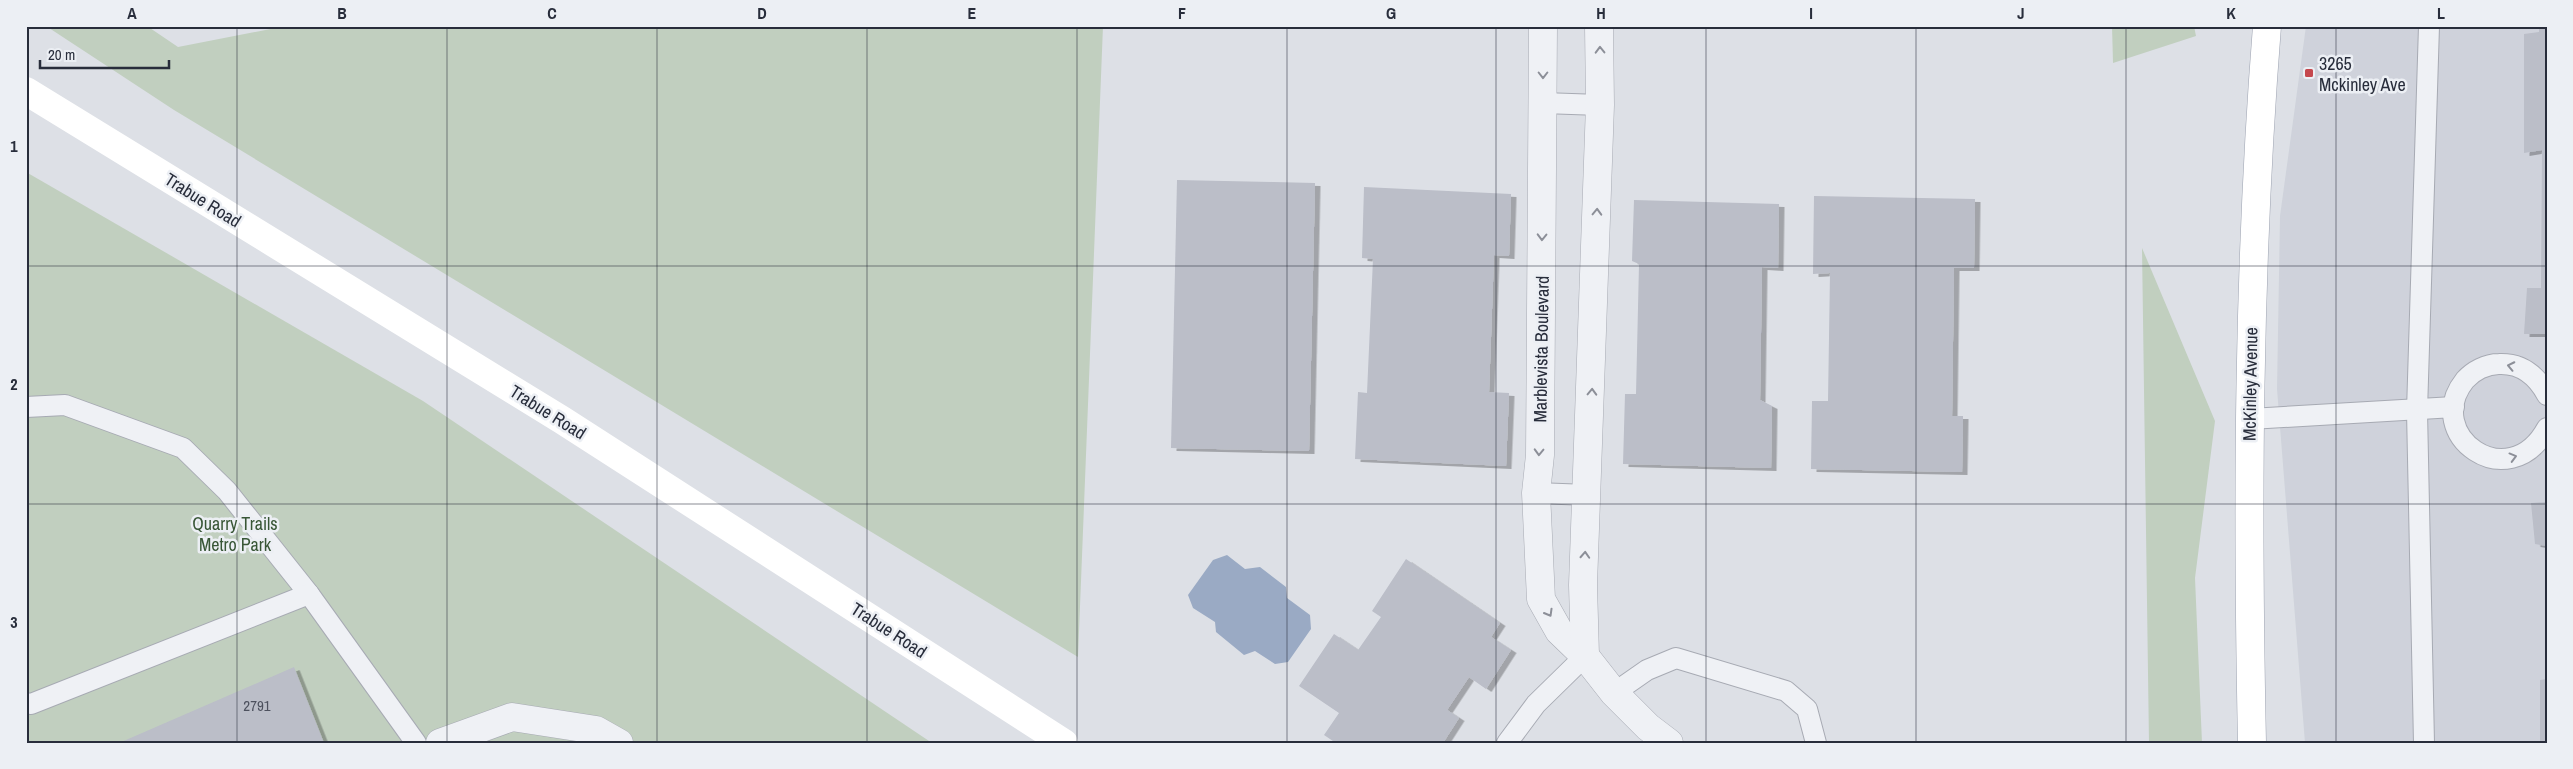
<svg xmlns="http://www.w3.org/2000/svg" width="2573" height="769" viewBox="0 0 2573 769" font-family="'Archivo Narrow',sans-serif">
  <defs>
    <filter id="shadow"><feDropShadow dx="5.5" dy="3" stdDeviation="0" flood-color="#0004"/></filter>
  </defs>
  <rect width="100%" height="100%" fill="#dde0e6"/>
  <!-- built -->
  <polygon fill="#cfd2db" points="2306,26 2547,26 2547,743 2305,743 2277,389 2280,216"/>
  <!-- green -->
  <g fill="#c1cfbf">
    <polygon points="46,26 147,26 178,47 286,26 1103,26 1078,657 174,110"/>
    <polygon points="2112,26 2194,26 2196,36 2113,63"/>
    <polygon points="26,172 423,401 932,743 26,743"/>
    <polygon points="2142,248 2215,421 2195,578 2202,743 2149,743"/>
  </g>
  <!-- water -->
  <polygon fill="#9aaac4" points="1227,555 1245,569 1260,567 1286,587 1287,598 1310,615 1311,629 1288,662 1275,664 1255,651 1244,655 1216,632 1215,622 1193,608 1188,595 1213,560"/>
  <!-- building -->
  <g fill="#bbbec8" filter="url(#shadow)">
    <polygon points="2539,26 2547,26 2547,334 2524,334 2527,288 2541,288 2542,150 2524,153 2524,34 2539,32"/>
    <polygon points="1177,180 1315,183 1309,451 1171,448"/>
    <polygon points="1364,187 1511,194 1509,256 1494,255 1489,392 1509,393 1506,466 1355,459 1358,392 1367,393 1373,259 1362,258"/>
    <polygon points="1814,196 1975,199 1974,268 1954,268 1952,416 1963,416 1962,472 1811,469 1812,401 1828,401 1830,273 1813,274"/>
    <polygon points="1634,200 1779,204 1778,268 1762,267 1760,400 1772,406 1771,468 1623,464 1625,394 1636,394 1639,264 1632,261"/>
    <polygon points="2547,502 2547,546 2535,544 2531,503"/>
    <polygon points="1406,559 1500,623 1491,637 1511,650 1486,689 1469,677 1447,710 1459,718 1443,743 1336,743 1324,735 1339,713 1299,686 1334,634 1358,650 1381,617 1372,611"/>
    <polygon points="294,667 324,743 119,743"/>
    <polygon points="2547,679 2547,743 2540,743 2540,680"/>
  </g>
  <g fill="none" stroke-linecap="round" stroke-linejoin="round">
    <defs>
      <g id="service">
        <polyline points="1543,103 1600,105"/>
        <path d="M 2547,395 C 2537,376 2522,363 2499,364 C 2486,364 2473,371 2465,380 C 2421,435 2509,498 2547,428"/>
        <polyline points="26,407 65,405 183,448 227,491 309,594 416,743"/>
        <polyline points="2250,419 2454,407"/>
        <polyline points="1536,493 1588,495"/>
        <polyline points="1614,693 1647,670 1676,658 1786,691 1807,709 1816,743"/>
        <polyline points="26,703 31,704 309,594"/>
        <polyline points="1507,743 1536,704 1585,656"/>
        <polyline points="2424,743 2417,411 2429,26"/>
      </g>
      <g id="minor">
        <polyline points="1543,26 1540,455 1536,493 1541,599 1559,631 1585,656 1614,693 1648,727 1669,743"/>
        <polyline points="1585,656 1583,585 1600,105 1599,26"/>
        <polyline points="440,743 512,717 596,730 619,743"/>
      </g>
      <path id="primary" d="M 2252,743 C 2247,503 2248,265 2267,26"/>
    </defs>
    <!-- service casing -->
    <use href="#service" stroke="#a7aab3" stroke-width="22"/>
    <!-- minor casing -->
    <use href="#minor" stroke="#a7aab3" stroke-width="29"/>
    <!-- primary casing -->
    <use href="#primary" stroke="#9da3b1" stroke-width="29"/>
    <!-- service -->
    <use href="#service" stroke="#eff1f5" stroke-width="20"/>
    <!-- minor -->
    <use href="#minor" stroke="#eff1f5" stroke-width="28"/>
    <!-- secondary -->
    <polyline stroke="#fff" stroke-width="28" points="26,91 562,420 1064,743"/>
    <!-- primary -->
    <use href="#primary" stroke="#fff" stroke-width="28"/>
  </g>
  <!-- one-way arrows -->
  <defs><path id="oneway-chevron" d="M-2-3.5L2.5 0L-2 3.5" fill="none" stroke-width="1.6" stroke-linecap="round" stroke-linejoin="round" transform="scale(1.25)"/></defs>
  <g stroke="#8c8f98">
    <use href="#oneway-chevron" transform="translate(1600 50) rotate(-91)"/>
    <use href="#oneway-chevron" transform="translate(1543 75) rotate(90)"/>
    <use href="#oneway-chevron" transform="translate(1597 212) rotate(-88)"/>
    <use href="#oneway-chevron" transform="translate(1542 237) rotate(91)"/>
    <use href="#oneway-chevron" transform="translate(2511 366) rotate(-168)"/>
    <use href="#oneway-chevron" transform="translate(1592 392) rotate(-88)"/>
    <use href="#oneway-chevron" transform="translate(1539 452) rotate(92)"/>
    <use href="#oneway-chevron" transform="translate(2513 457) rotate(-15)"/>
    <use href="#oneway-chevron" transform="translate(1585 555) rotate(-87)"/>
    <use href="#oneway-chevron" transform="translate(1549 613) rotate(60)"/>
  </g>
  <!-- grid -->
  <path fill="none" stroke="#282d3b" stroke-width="1" stroke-opacity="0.55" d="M 237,26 L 237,743M 447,26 L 447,743M 657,26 L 657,743M 867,26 L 867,743M 1077,26 L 1077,743M 1287,26 L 1287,743M 1496,26 L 1496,743M 1706,26 L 1706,743M 1916,26 L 1916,743M 2126,26 L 2126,743M 2336,26 L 2336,743M 26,266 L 2547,266M 26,504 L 2547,504"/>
  <!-- markers -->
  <rect fill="#c5484e" stroke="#eceff4" stroke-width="2" x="2304" y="68" width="10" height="10" rx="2.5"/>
  <g text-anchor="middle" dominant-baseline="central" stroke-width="5" stroke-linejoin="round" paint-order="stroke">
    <!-- number labels -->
    <g font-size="15" fill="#4d515e">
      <text x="257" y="705">2791</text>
    </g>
    <!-- poi labels -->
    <g font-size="18" fill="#282d3b" stroke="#eceff4" text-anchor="start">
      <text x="2319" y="63">3265<tspan x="2319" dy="21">Mckinley Ave</tspan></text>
    </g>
    <!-- street labels -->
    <g font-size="18" fill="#282d3b" stroke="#eceff4">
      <text transform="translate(203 200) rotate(32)">Trabue Road</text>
      <text transform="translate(1541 349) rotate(-89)">Marblevista Boulevard</text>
      <text transform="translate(2250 384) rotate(-89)">McKinley Avenue</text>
      <text transform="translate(548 412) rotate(32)">Trabue Road</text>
      <text transform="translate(889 630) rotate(33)">Trabue Road</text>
    </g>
    <!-- park labels -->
    <g font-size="18" fill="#385636" stroke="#eceff4">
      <text x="235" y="523">Quarry Trails<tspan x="235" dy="21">Metro Park</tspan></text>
    </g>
  </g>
  <!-- border -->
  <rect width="2573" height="769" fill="none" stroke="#eceff4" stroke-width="55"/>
  <!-- scale -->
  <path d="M40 60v8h129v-8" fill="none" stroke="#282d3b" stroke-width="2.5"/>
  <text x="48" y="60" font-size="15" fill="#282d3b" stroke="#eceff4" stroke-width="4" paint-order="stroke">20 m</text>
  <rect x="28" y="28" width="2518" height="714" fill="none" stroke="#282d3b" stroke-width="2"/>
  <g font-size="16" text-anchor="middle" font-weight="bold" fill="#282d3b">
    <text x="132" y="19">A</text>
    <text x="342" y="19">B</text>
    <text x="552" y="19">C</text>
    <text x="762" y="19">D</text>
    <text x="972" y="19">E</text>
    <text x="1182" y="19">F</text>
    <text x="1391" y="19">G</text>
    <text x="1601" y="19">H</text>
    <text x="1811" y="19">I</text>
    <text x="2021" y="19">J</text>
    <text x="2231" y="19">K</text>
    <text x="2441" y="19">L</text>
    <text x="14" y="152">1</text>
    <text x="14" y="390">2</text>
    <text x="14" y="628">3</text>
  </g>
</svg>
